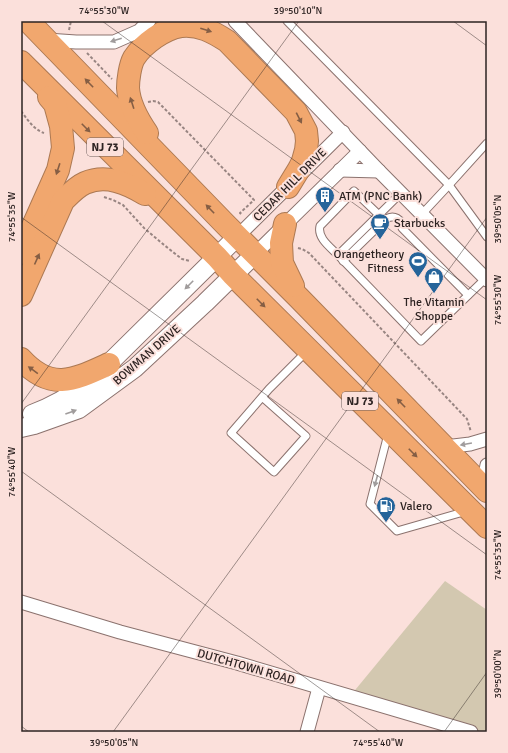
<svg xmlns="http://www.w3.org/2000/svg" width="508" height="753" viewBox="0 0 508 753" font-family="Signika,sans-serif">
  <rect width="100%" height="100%" fill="#fbe0db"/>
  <!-- green -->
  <polygon fill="#d3c8b0" points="445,581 487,610 487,732 479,732 351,695"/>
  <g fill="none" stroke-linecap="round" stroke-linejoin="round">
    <defs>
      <g id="lane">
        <polyline points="287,21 449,185 487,237"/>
        <polyline points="401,193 338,255 421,341 487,277"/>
        <polyline points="422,214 449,185 487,143"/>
        <path d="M 338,255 C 330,247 317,238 320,226 L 354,191 L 379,215"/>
        <path d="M 343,261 L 386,219 C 394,214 402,219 402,228 L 468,295"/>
        <polyline points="262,397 306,436 274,472 231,433 269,389 307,351"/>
        <polyline points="388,434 370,504 397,531 467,511"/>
      </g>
      <g id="street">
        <polyline points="235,21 379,171 487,280"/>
        <polyline points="47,40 76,42 114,42 139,31 149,21"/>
        <polyline points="340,170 379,171"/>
        <polyline points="237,237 343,132"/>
        <polyline points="255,254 360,151"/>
        <polyline points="445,447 470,444 487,439"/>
        <polyline points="483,487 487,465"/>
        <polyline points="21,602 120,632 237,663 471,732"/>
        <polyline points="307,732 319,688"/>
      </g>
      <g id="secondary">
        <path d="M 32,414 C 53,406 72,395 90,382 L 237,237"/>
        <polyline points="21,428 34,425 79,409 135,368 205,303 255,254"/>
      </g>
      <g id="highway">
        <polyline points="28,21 226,225 299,298 487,491"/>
        <polyline points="21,62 217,257 233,275 487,527"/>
        <path d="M 147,133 C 138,120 129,104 128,88 C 128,80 130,65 134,58 C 143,44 165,28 181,26 C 199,24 213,32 227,41 L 296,112 L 306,131 L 307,141 L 306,150 L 303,161 L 299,169 L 288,187"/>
        <polyline points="285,224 281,243 282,263 293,286"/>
        <polyline points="21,253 58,170 63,148 61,126 55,104 49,97"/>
        <path d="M 21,295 L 63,201 C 69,195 76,187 85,183 C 106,174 127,183 145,194"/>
        <path d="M 21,359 C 51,392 74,380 109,364"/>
      </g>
    </defs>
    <!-- lane casing -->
    <use href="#lane" stroke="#8b726e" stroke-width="9"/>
    <!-- street casing -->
    <use href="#street" stroke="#8b726e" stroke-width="15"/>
    <!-- secondary casing -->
    <use href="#secondary" stroke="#8b726e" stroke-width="20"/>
    <!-- highway casing -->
    <use href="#highway" stroke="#ac7953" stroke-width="24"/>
    <!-- path -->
    <g stroke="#988582" stroke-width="2" stroke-dasharray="3 2" stroke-linecap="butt">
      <polyline points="69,30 71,21"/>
      <polyline points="87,53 112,79"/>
      <polyline points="148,102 153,101 158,102 254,200 240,213 242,215"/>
      <path d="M 21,111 C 28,120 33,129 44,133"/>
      <polyline points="104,197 113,200 123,205 145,229 169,249 182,259 190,261"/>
      <polyline points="298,248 302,249 309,253 467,419 471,432"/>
    </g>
    <!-- lane -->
    <use href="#lane" stroke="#fff" stroke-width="7"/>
    <!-- street -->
    <use href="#street" stroke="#fff" stroke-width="13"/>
    <!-- secondary -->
    <use href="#secondary" stroke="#fff" stroke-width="18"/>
    <!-- highway -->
    <use href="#highway" stroke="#f1a76e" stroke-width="22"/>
  </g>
  <!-- one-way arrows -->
  <defs><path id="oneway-solid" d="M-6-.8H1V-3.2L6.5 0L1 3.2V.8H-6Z"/></defs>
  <g fill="#855e44">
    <use href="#oneway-solid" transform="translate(206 30) rotate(18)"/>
    <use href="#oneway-solid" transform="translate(89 83) rotate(-134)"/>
    <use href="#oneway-solid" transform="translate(132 103) rotate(-108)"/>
    <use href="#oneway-solid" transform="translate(299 118) rotate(63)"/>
    <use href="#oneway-solid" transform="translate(86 128) rotate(45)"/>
    <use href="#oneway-solid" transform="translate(58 169) rotate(108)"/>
    <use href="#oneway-solid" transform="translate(210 209) rotate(-134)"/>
    <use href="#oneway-solid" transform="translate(37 259) rotate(-66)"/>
    <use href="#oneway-solid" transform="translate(261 303) rotate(45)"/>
    <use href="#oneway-solid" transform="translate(33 370) rotate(-144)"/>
    <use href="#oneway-solid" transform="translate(401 403) rotate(-134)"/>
    <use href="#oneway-solid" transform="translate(413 453) rotate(45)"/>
  </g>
  <g fill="#a09c9c">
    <use href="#oneway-solid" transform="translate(116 40) rotate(163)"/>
    <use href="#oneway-solid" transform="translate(189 285) rotate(135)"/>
    <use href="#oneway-solid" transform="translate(71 412) rotate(-20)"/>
    <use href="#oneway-solid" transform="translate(466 444) rotate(170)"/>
    <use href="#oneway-solid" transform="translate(376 481) rotate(105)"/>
  </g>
  <!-- ticks -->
  <path fill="none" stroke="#2d2322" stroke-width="1" stroke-opacity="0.45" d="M 102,21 L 487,300M 453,21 L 487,46M 21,217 L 487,555M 21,404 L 299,21M 21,471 L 380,732M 21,726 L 29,732M 113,732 L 487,217M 444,732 L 487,672"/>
  <!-- icons -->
  <defs>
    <symbol id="building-pin" viewBox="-11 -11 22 30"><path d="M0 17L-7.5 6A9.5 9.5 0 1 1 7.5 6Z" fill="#25649a" stroke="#fbe0db"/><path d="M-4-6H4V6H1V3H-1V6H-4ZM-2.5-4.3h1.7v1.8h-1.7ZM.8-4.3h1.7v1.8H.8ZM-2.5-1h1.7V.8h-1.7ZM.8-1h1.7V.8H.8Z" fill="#fff"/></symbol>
    <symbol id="cafe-pin" viewBox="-11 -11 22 30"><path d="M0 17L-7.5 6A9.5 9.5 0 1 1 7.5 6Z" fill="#25649a" stroke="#fbe0db"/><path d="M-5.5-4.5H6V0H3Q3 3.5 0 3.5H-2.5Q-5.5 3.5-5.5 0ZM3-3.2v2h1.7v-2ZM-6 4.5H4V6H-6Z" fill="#fff"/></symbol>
    <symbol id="stadium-pin" viewBox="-11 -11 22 30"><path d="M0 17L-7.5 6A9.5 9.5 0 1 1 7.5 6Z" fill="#25649a" stroke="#fbe0db"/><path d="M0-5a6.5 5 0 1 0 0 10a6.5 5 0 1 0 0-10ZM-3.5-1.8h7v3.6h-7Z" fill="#fff"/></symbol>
    <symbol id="shop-pin" viewBox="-11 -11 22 30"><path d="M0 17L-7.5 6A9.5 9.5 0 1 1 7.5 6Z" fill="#25649a" stroke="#fbe0db"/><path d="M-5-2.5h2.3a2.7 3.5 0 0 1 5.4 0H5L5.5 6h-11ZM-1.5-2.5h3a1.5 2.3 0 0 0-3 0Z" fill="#fff"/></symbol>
    <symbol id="fuel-pin" viewBox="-11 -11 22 30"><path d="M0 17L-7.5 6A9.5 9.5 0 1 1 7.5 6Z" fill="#25649a" stroke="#fbe0db"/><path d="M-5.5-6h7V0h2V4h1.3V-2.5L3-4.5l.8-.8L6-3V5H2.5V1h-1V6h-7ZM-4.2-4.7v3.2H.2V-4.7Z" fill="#fff"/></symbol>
  </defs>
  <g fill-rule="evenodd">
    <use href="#building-pin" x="314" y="185" width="22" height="30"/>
    <use href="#cafe-pin" x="369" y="212" width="22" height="30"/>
    <use href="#stadium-pin" x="407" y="250" width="22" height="30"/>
    <use href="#shop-pin" x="423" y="266" width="22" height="30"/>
    <use href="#fuel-pin" x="375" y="495" width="22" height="30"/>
  </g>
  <g text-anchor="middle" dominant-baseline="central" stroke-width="4" stroke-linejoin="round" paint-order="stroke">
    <!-- shield labels -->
    <g fill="#fbe0db" stroke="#6b5c5a" stroke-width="1">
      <rect x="87" y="138" width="36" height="18" rx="3"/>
      <rect x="342" y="392" width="36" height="18" rx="3"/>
    </g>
    <g font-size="11" font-weight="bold" fill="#2d2322">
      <text x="105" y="147">NJ 73</text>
      <text x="360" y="401">NJ 73</text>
    </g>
    <!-- street labels -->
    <g font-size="12" fill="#2d2322" stroke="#fbe0db">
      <text transform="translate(290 185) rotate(-45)">CEDAR HILL DRIVE</text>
      <text transform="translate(147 355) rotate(-41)">BOWMAN DRIVE</text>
      <text transform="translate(246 667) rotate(16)">DUTCHTOWN ROAD</text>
    </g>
    <!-- poi labels -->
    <g font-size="12" fill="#2d2322" stroke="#fbe0db" text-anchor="start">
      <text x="339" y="196">ATM (PNC Bank)</text>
      <text x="394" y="223">Starbucks</text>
      <text x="404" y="254" text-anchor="end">Orangetheory<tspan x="404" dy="14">Fitness</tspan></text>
      <text x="434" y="302" text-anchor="middle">The Vitamin<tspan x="434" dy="14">Shoppe</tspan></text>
      <text x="400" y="506">Valero</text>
    </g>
  </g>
  <!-- border -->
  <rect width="508" height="753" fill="none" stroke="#fbe0db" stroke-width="44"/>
  <rect x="22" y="22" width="464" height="709" fill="none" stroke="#2d2322" stroke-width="1.5"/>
  <g font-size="10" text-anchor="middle" fill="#2d2322">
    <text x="104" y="14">74°55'30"W</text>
    <text x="298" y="14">39°50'10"N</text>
    <text transform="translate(11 217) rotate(-90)" y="4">74°55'35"W</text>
    <text transform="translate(497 219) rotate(-90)" y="4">39°50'05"N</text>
    <text transform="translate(497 300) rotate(-90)" y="4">74°55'30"W</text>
    <text transform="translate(11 472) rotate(-90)" y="4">74°55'40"W</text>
    <text transform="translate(497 555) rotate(-90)" y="4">74°55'35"W</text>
    <text transform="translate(497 674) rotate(-90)" y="4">39°50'00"N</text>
    <text x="114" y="746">39°50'05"N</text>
    <text x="378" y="746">74°55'40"W</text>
  </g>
</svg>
